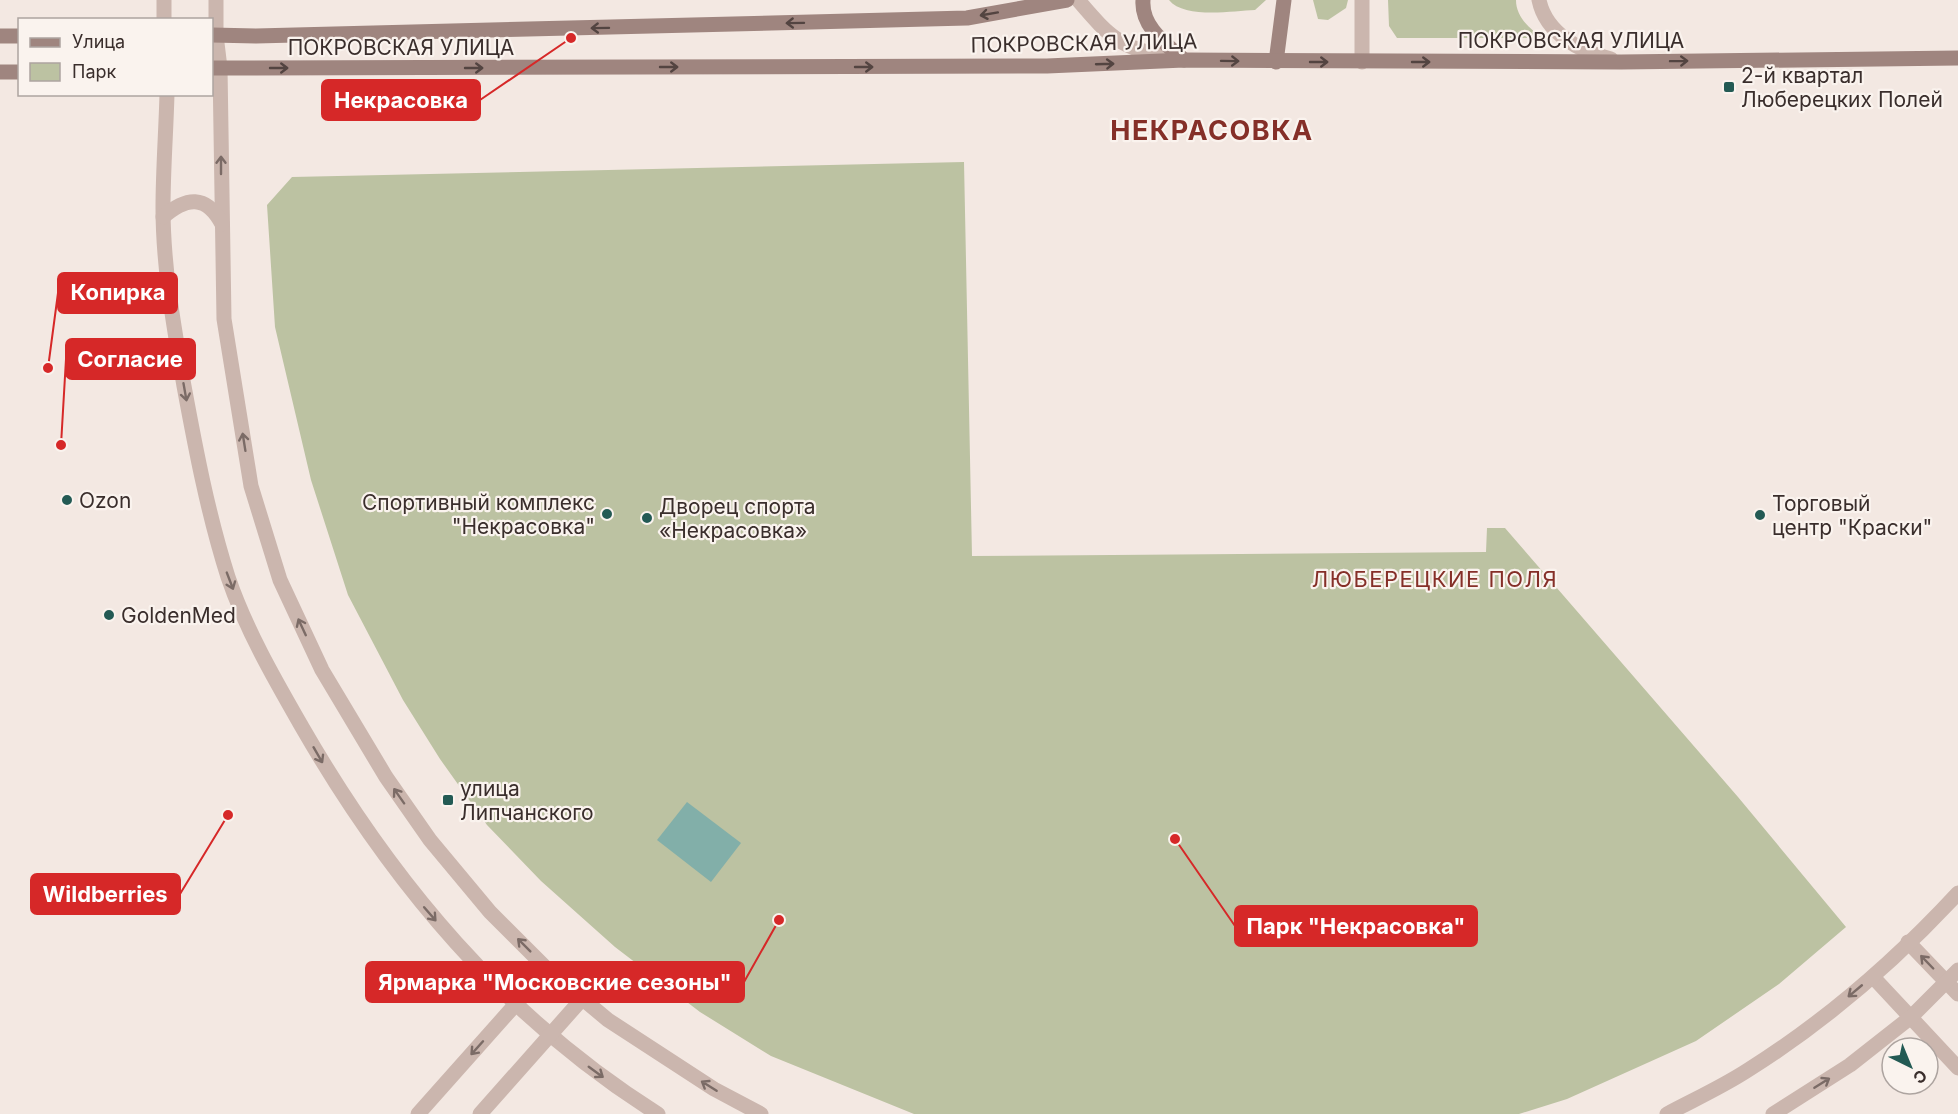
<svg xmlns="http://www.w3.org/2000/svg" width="1958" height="1114" viewBox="0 0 1958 1114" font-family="Inter,sans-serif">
  <rect width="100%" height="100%" fill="#f3e8e2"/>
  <!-- green -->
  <g fill="#bcc2a2">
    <path d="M 1169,0 L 1266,0 L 1255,10 C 1232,11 1184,19 1169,0 Z"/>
    <polygon points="1313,0 1348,0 1346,8 1328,20 1318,19"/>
    <path d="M 1388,0 L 1516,0 C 1516,17 1530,30 1544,38 L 1397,38 L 1389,26 Z"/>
    <polygon points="964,162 972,556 1486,552 1487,528 1505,528 1738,797 1846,927 1779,984 1696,1041 1567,1099 1519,1114 914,1114 771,1056 700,1012 615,947 541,881 487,825 440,759 403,700 348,595 311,480 275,327 267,205 292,177"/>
  </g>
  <!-- water -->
  <polygon fill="#82afa9" points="687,802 741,843 711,882 657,840"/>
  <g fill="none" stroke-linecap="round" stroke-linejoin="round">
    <!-- minor -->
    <g stroke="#cbb6ae" stroke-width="15">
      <polyline points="216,0 216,35"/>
      <polyline points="164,20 164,0"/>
      <polyline points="1908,942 1958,994"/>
      <polyline points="1873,977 1958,1068"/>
    </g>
    <!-- tertiary -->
    <g stroke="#cbb6ae" stroke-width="15">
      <path d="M 1078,0 C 1112,40 1120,47 1171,58"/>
      <polyline points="1362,0 1362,62"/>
      <path d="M 1539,0 C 1546,34 1581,52 1611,59"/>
      <polyline points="216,35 220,68 224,319 251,486 280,580 322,670 386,777 430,840 490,912 547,969 608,1020 714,1089 761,1114"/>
      <path d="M 167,94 C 166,132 163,170 163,208 C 163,268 174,327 184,386 C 196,451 208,514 228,577 C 246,630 275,680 302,727 C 392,883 505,1018 658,1114"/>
      <path d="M 163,217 C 186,197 206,194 222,224"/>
      <polyline points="418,1114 547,969"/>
      <polyline points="480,1114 582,999"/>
      <path d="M 1667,1114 C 1693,1100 1722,1087 1748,1070 C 1826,1021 1896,960 1958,893"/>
      <polyline points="1773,1114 1850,1065 1911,1017 1958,970"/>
    </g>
    <!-- secondary -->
    <g stroke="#9f857f" stroke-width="15">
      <path d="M 1143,0 C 1141,27 1166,44 1184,60"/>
      <polyline points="212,35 256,36 967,18 1067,0"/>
      <polyline points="0,36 20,36"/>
      <polyline points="1276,62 1284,0"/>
      <polyline points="212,68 1047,66 1184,60 1621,62 1958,58"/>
      <polyline points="0,72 20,72"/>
    </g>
  </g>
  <!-- one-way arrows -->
  <defs><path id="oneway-shaft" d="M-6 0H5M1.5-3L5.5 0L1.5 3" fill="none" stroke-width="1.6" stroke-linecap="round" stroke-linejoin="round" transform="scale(1.5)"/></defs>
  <g stroke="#534441">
    <use href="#oneway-shaft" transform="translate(989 14) rotate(170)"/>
    <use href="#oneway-shaft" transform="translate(795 23) rotate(179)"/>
    <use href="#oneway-shaft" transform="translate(600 28) rotate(179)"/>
    <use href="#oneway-shaft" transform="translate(1230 61) rotate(1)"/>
    <use href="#oneway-shaft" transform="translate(1679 61) rotate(-1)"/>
    <use href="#oneway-shaft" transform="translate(1319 62)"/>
    <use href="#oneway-shaft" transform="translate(1421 62)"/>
    <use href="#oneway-shaft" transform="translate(1105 64) rotate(-2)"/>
    <use href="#oneway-shaft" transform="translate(669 67)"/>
    <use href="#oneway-shaft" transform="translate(864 67)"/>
    <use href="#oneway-shaft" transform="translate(279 68)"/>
    <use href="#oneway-shaft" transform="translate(474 68)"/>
  </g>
  <g stroke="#7b6b66">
    <use href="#oneway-shaft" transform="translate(221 165) rotate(-90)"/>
    <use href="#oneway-shaft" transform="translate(185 392) rotate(80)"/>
    <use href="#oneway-shaft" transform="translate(244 442) rotate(-99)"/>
    <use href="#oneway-shaft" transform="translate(230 581) rotate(69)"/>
    <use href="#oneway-shaft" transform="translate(302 627) rotate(-115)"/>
    <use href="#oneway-shaft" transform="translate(318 755) rotate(60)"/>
    <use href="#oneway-shaft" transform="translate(399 796) rotate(-125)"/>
    <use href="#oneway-shaft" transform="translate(430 914) rotate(49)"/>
    <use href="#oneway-shaft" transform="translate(524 945) rotate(-135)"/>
    <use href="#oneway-shaft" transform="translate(1927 962) rotate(-134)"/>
    <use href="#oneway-shaft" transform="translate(1855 991) rotate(140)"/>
    <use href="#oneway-shaft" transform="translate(477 1048) rotate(132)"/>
    <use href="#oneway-shaft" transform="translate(596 1072) rotate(36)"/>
    <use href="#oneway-shaft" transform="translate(1822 1083) rotate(-32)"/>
    <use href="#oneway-shaft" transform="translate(709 1086) rotate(-148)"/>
  </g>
  <!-- markers -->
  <g fill="#235a54" stroke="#faf3ee" stroke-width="2">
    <rect x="1723" y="81" width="12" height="12" rx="3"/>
    <circle cx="67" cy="500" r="6"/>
    <circle cx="607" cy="514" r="6"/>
    <circle cx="1760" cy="515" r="6"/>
    <circle cx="647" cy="518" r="6"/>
    <circle cx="109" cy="615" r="6"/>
    <rect x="442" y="794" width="12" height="12" rx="3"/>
  </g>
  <g text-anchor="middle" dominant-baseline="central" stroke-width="4.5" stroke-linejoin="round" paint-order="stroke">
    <!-- street labels -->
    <g font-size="21" fill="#3a2e2c" stroke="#faf3ee">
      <text x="1571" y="40">ПОКРОВСКАЯ УЛИЦА</text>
      <text transform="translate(1084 43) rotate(-1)">ПОКРОВСКАЯ УЛИЦА</text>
      <text x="401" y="47">ПОКРОВСКАЯ УЛИЦА</text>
    </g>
    <!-- poi labels -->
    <g font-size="21" fill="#3a2e2c" stroke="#faf3ee" text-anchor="start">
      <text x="1741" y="75">2-й квартал<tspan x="1741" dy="24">Люберецких Полей</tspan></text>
      <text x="79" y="500">Ozon</text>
      <text x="595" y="502" text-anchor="end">Спортивный комплекс<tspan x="595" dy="24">"Некрасовка"</tspan></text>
      <text x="1772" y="503">Торговый<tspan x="1772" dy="24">центр "Краски"</tspan></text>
      <text x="659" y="506">Дворец спорта<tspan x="659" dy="24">«Некрасовка»</tspan></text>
      <text x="121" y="615">GoldenMed</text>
      <text x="460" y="788">улица<tspan x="460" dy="24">Липчанского</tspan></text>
    </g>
    <!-- neighbourhood labels -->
    <g font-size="22" letter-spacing="1.5" fill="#852f28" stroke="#faf3ee">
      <text x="1435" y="579">ЛЮБЕРЕЦКИЕ ПОЛЯ</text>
    </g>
    <!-- district labels -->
    <g font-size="27" font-weight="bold" letter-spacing="1.5" fill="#852f28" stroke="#faf3ee">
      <text x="1212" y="130">НЕКРАСОВКА</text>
    </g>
  </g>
  <!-- callouts -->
  <path fill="none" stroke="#d62828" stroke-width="2" d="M571 38L480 100M48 368L58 293M61 445L66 359M228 815L180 894M1175 839L1235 926M779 920L744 982"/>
  <g fill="#d62828" stroke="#faf3ee" stroke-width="2">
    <circle cx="571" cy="38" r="6"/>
    <circle cx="48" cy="368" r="6"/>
    <circle cx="61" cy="445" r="6"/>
    <circle cx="228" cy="815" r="6"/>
    <circle cx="1175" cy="839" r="6"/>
    <circle cx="779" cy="920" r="6"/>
  </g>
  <g fill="#d62828" stroke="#d62828" stroke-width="2">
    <rect x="322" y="80" width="158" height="40" rx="6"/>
    <rect x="58" y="273" width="119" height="40" rx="6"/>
    <rect x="66" y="339" width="129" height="40" rx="6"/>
    <rect x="31" y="874" width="149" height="40" rx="6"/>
    <rect x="1235" y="906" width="242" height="40" rx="6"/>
    <rect x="366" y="962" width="378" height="40" rx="6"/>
  </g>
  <g font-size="22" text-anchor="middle" font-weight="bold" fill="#fff">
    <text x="401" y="108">Некрасовка</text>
    <text x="118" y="300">Копирка</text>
    <text x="130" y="367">Согласие</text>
    <text x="105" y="902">Wildberries</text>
    <text x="1356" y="934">Парк "Некрасовка"</text>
    <text x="555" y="990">Ярмарка "Московские сезоны"</text>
  </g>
  <!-- legend -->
  <rect x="18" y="18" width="195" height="78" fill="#faf3ee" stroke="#ada4a0" stroke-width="1.5"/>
  <rect x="30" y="38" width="30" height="9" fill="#9f857f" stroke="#ada4a0" stroke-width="1.5"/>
  <text x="72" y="48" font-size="18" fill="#3a2e2c">Улица</text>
  <rect x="30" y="63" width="30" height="18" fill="#bcc2a2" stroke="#ada4a0" stroke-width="1.5"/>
  <text x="72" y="78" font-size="18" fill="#3a2e2c">Парк</text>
  <!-- north arrow -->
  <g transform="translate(1910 1066) rotate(137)"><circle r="28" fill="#faf3ee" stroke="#ada4a0" stroke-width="1.5"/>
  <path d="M0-4.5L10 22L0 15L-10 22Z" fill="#235a54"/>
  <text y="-9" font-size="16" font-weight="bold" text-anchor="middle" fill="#3a2e2c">С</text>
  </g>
</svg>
